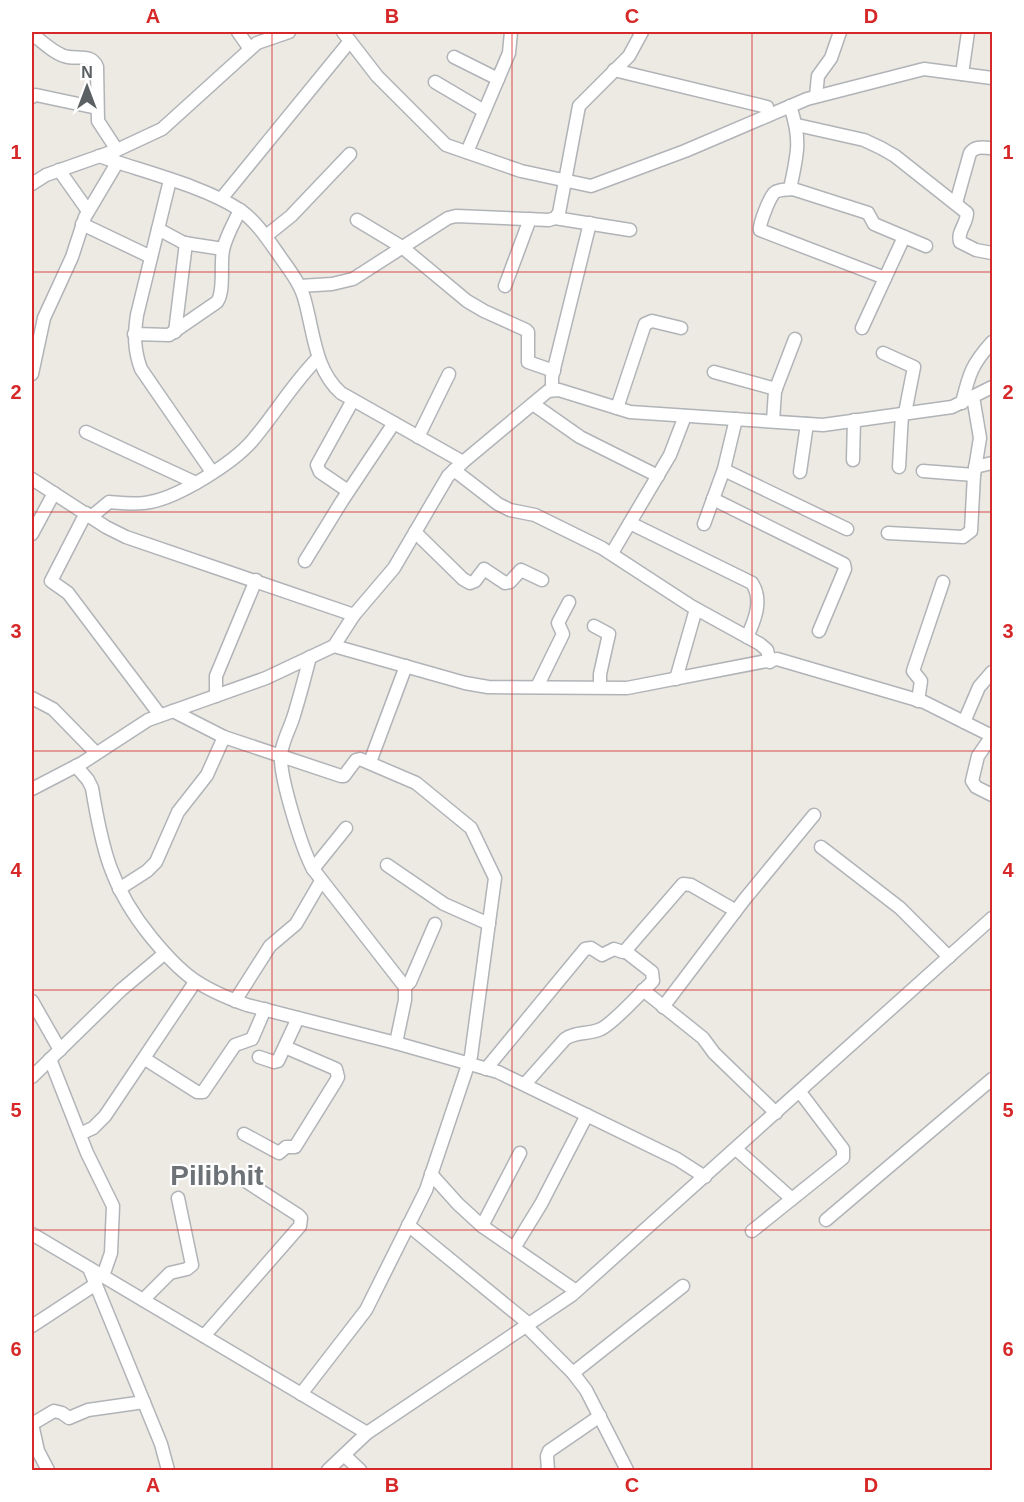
<svg xmlns="http://www.w3.org/2000/svg" width="1024" height="1502" viewBox="0 0 1024 1502" font-family="Arial,sans-serif">
  <rect width="100%" height="100%" fill="#ede9e3"/>
  <g fill="none" stroke-linecap="round" stroke-linejoin="round">
    <defs>
      <g id="minor">
        <polyline points="238,32 250,49"/>
        <polyline points="343,32 377,76 446,145 521,171 591,186 685,151 807,99 924,69 992,78"/>
        <path d="M 32,34 C 42,41 55,55 68,57 C 79,59 92,54 97,67 L 98,121 L 117,150"/>
        <polyline points="454,57 498,79"/>
        <polyline points="614,70 767,107 767,116"/>
        <polyline points="962,74 968,32"/>
        <polyline points="435,82 484,111"/>
        <polyline points="816,96 818,76 831,58 840,32"/>
        <polyline points="32,97 36,95 97,108"/>
        <path d="M 790,106 C 801,138 798,152 791,184 L 793,189 L 868,213 L 874,224 L 926,246"/>
        <path d="M 797,125 L 864,140 L 881,148 L 895,156 L 967,213 C 967,224 957,231 960,242 L 976,250 L 992,253"/>
        <polyline points="467,152 509,53 511,32"/>
        <path d="M 99,156 C 141,171 204,186 240,210 C 257,222 269,241 281,258 C 291,272 301,285 305,301 C 314,334 315,370 341,393 L 463,462"/>
        <polyline points="59,170 88,211"/>
        <path d="M 170,180 L 137,315 C 134,335 134,350 141,369 L 212,472"/>
        <polyline points="32,184 46,175 117,150 162,129 257,43 289,32"/>
        <path d="M 793,189 C 787,190 778,189 774,193 C 769,199 759,224 760,230 L 885,278"/>
        <polyline points="221,199 350,41"/>
        <path d="M 956,203 L 970,153 C 976,145 984,148 992,148"/>
        <polyline points="555,218 630,230"/>
        <polyline points="357,220 402,247 467,301 484,311 526,330 528,332 528,362 554,371"/>
        <polyline points="82,224 151,257"/>
        <polyline points="158,229 184,243 223,249"/>
        <polyline points="266,236 291,216 350,154"/>
        <polyline points="300,286 332,284 353,279 448,218 456,216 549,220 555,218 559,213 579,106 629,56 642,32"/>
        <polyline points="505,286 530,219"/>
        <polyline points="862,328 904,237"/>
        <polyline points="175,332 186,243"/>
        <path d="M 134,334 L 169,335 L 217,302 C 225,291 220,265 223,250 C 226,236 234,223 240,210"/>
        <polyline points="883,353 914,367 905,413"/>
        <polyline points="714,372 776,389"/>
        <polyline points="32,374 44,318 72,257 85,217 117,163"/>
        <polyline points="552,390 552,377 590,223"/>
        <path d="M 962,403 C 969,374 972,364 992,342"/>
        <polyline points="533,404 580,437 658,476"/>
        <polyline points="617,408 645,324 652,321 681,328"/>
        <polyline points="773,421 775,391 795,339"/>
        <polyline points="86,432 196,483"/>
        <polyline points="418,437 449,374"/>
        <polyline points="853,460 854,420"/>
        <polyline points="899,467 902,414"/>
        <polyline points="975,467 992,463"/>
        <polyline points="454,470 498,504 510,510 535,515 602,548 691,606 760,644 767,650 770,662"/>
        <polyline points="724,470 847,529"/>
        <polyline points="923,471 974,475"/>
        <polyline points="800,472 807,424"/>
        <polyline points="32,479 106,527 126,537 354,615"/>
        <polyline points="348,491 320,472 317,465 353,400"/>
        <polyline points="713,499 844,564 845,569 819,631"/>
        <polyline points="86,513 51,581 68,593 160,715"/>
        <path d="M 91,517 L 109,502 C 122,503 137,505 150,502 C 179,497 233,463 252,441 C 275,414 293,383 318,358"/>
        <path d="M 630,523 L 752,583 C 763,600 755,620 747,637"/>
        <polyline points="704,524 724,469 736,419"/>
        <polyline points="415,532 463,579 470,583 475,581 484,569 505,583 510,582 521,570 542,580"/>
        <polyline points="888,533 963,537 971,531 974,475 980,438 973,397"/>
        <polyline points="32,534 54,493"/>
        <polyline points="612,553 670,455 685,416"/>
        <polyline points="305,561 342,501 394,423"/>
        <polyline points="594,626 609,634 600,674 600,687"/>
        <polyline points="334,646 465,683 488,687 627,688 777,659 924,702 992,736"/>
        <path d="M 310,657 C 305,676 300,696 294,715 C 290,729 283,739 281,754 C 279,776 302,849 313,869 L 405,987 L 405,1000 L 396,1043"/>
        <polyline points="676,679 696,609"/>
        <polyline points="537,687 563,634 558,623 569,602"/>
        <polyline points="216,696 216,676 256,580"/>
        <polyline points="32,698 53,709 96,753"/>
        <polyline points="918,701 921,681 913,671 914,668 943,582"/>
        <polyline points="173,711 224,737 341,776 344,776 356,760 360,759 416,783 471,828 495,878 471,1056 426,1190 366,1310 301,1394"/>
        <polyline points="964,722 979,687 992,672"/>
        <polyline points="992,736 978,756 972,781 976,787 992,795"/>
        <polyline points="370,762 406,666"/>
        <path d="M 76,766 L 88,780 L 92,788 C 102,849 111,888 151,937 C 182,975 199,988 247,1005 L 396,1043 L 498,1072 L 677,1159 L 705,1177"/>
        <polyline points="32,789 82,763 148,720 266,678 334,646 354,615 394,568 448,476 463,462 548,391 559,390 630,412 823,425 952,407 992,387"/>
        <polyline points="821,847 900,908 949,957"/>
        <polyline points="387,865 444,904 489,924"/>
        <polyline points="313,869 346,828"/>
        <polyline points="119,889 147,871 156,862 178,812 207,775 224,737"/>
        <polyline points="405,987 410,982 435,924"/>
        <polyline points="643,990 703,1038 714,1053 776,1113"/>
        <polyline points="32,1001 60,1050"/>
        <polyline points="235,1001 270,946 296,924 321,881"/>
        <polyline points="663,1007 744,900 814,815"/>
        <polyline points="259,1057 274,1062 278,1061 298,1018"/>
        <polyline points="50,1059 87,1153 113,1206 111,1253 103,1276"/>
        <polyline points="145,1059 197,1092 203,1092 235,1045 252,1039 265,1009"/>
        <polyline points="486,1069 585,949 591,948 602,955 614,949 623,952 625,951 683,884 691,885 731,908 735,912"/>
        <polyline points="32,1077 121,990 164,954"/>
        <path d="M 525,1084 L 565,1039 C 576,1031 588,1035 601,1029 C 615,1022 640,993 653,981 L 652,972 L 625,951"/>
        <polyline points="80,1134 93,1128 105,1116 195,982"/>
        <polyline points="244,1134 279,1153 286,1147 295,1147 336,1081 338,1077 336,1069 285,1047"/>
        <polyline points="736,1149 792,1199"/>
        <polyline points="431,1174 458,1204 482,1226 576,1291"/>
        <polyline points="826,1220 992,1079"/>
        <polyline points="408,1225 529,1324"/>
        <polyline points="482,1226 520,1153"/>
        <polyline points="752,1231 843,1158 843,1149 800,1092"/>
        <polyline points="32,1234 367,1433"/>
        <polyline points="514,1248 541,1204 587,1115"/>
        <polyline points="89,1268 161,1444 168,1470"/>
        <polyline points="143,1300 170,1273 187,1269 192,1265 178,1198"/>
        <polyline points="32,1326 96,1284"/>
        <polyline points="526,1326 573,1373 586,1390 627,1470"/>
        <polyline points="204,1336 300,1226 301,1218 298,1215 247,1182"/>
        <polyline points="573,1373 683,1286"/>
        <polyline points="32,1424 54,1411 62,1413 69,1418 88,1410 144,1402"/>
        <polyline points="32,1424 38,1451 48,1470"/>
        <polyline points="344,1455 360,1470"/>
        <polyline points="328,1470 367,1433 572,1295 992,918"/>
        <polyline points="548,1470 547,1456 549,1451 600,1416"/>
      </g>
    </defs>
    <!-- minor casing -->
    <use href="#minor" stroke="#b0b4b8" stroke-width="15"/>
    <!-- minor -->
    <use href="#minor" stroke="#fff" stroke-width="12"/>
  </g>
  <!-- grid -->
  <path fill="none" stroke="#d62828" stroke-width="1.5" stroke-opacity="0.55" d="M 272,32 L 272,1470M 512,32 L 512,1470M 752,32 L 752,1470M 32,272 L 992,272M 32,512 L 992,512M 32,751 L 992,751M 32,990 L 992,990M 32,1230 L 992,1230"/>
  <g text-anchor="middle" dominant-baseline="central" stroke-width="4.5" stroke-linejoin="round" paint-order="stroke">
    <!-- town labels -->
    <g font-size="28" font-weight="bold" fill="#6c7275" stroke="#fff">
      <text x="217" y="1175">Pilibhit</text>
    </g>
  </g>
  <!-- border -->
  <rect width="1024" height="1502" fill="none" stroke="#ffffff" stroke-width="66"/>
  <!-- north arrow -->
  <g transform="translate(87 87)" stroke="#ffffff" stroke-width="4.5" paint-order="stroke">
  <path d="M0-4.5L10 22L0 15L-10 22Z" fill="#5b6063"/>
  <text y="-9" font-size="16" font-weight="bold" text-anchor="middle" fill="#5b6063">N</text>
  </g>
  <rect x="33" y="33" width="958" height="1436" fill="none" stroke="#d62828" stroke-width="2"/>
  <g font-size="20" text-anchor="middle" font-weight="bold" fill="#d62828">
    <text x="153" y="23">A</text>
    <text x="392" y="23">B</text>
    <text x="632" y="23">C</text>
    <text x="871" y="23">D</text>
    <text x="16" y="159">1</text>
    <text x="1008" y="159">1</text>
    <text x="16" y="399">2</text>
    <text x="1008" y="399">2</text>
    <text x="16" y="638">3</text>
    <text x="1008" y="638">3</text>
    <text x="16" y="877">4</text>
    <text x="1008" y="877">4</text>
    <text x="16" y="1117">5</text>
    <text x="1008" y="1117">5</text>
    <text x="16" y="1356">6</text>
    <text x="1008" y="1356">6</text>
    <text x="153" y="1492">A</text>
    <text x="392" y="1492">B</text>
    <text x="632" y="1492">C</text>
    <text x="871" y="1492">D</text>
  </g>
</svg>
